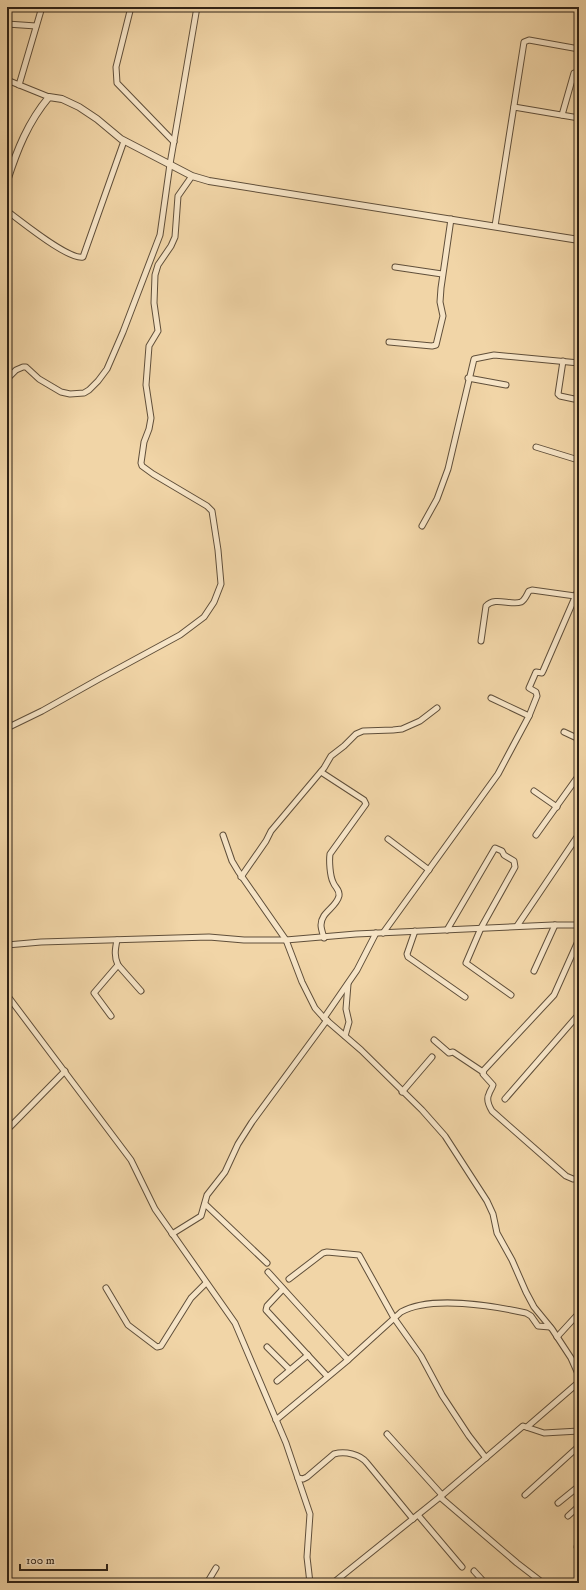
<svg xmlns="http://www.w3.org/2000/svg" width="586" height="1590" viewBox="0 0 586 1590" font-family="'IM FELL DW Pica',serif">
  <rect width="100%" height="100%" fill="#f1d5a7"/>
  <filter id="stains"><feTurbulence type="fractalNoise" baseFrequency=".005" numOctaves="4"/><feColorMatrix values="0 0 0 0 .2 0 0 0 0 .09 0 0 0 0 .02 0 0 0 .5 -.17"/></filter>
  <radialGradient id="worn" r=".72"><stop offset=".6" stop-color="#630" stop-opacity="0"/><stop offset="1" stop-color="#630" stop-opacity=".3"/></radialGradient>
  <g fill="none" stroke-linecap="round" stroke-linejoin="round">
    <defs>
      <g id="minor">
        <polyline points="131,7 116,67 117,83 174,142"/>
        <polyline points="7,24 36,26"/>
        <polyline points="7,80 49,97"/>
        <polyline points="19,85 42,7"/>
        <polyline points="514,107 579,118"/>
        <polyline points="562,115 574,73"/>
        <path d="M 7,211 C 21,221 68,260 83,257 L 124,141"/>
        <polyline points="495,226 524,42 529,40 579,49"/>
        <polyline points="395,267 442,274"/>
        <polyline points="389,342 432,346 436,345 443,316 440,302 441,288 451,219"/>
        <polyline points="563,361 558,394 560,396 574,399"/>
        <polyline points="468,378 506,385"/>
        <polyline points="7,379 16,370 23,367 26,367 39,379 61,392 70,394 84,393 89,390 98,381 107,369 123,332 160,235 170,164 197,7"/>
        <polyline points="536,447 575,459 577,458 579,454"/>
        <polyline points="422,526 437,499 448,469 474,359 494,355 579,363"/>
        <path d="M 481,641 L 486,606 C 495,596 511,606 521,602 C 525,600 527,594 529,591 L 532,590 L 575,596"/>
        <polyline points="491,698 529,716"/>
        <polyline points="7,728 42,711 99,679 180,635 204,617 214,602 221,584 218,550 212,511 207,506 153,474 142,466 141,463 144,442 149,429 151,418 146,385 149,346 158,331 154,303 155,275 158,265 171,246 175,237 178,196 192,176"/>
        <polyline points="564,732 579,739"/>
        <path d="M 321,772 L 364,800 L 366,804 L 330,854 C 329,861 330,876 333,882 C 335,888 340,889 339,896 C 336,908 321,912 321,925 C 321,929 323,934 324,938"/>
        <polyline points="534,791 557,807"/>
        <polyline points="223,835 232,861 238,871 286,940 302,982 315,1008 324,1018 361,1050 422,1110 445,1136 487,1201 493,1214 497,1233 512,1260 526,1292 534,1307 552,1329 571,1358 579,1376"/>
        <polyline points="536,835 579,775"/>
        <polyline points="388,839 429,870"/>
        <polyline points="241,877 266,841 271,831 324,768 331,756 344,746 356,734 363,731 393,730 402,729 420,721 437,708"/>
        <polyline points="517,926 579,834"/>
        <polyline points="447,930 495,848 502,851 504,855 514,861 515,867 481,928 466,963 511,995"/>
        <polyline points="415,931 407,954 408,957 465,997"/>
        <polyline points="383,933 498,774 529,716 537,696 536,692 529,688 536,672 542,673 543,671 579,588"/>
        <path d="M 579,939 L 554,995 L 484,1070 L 483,1074 L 493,1085 C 492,1089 490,1090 489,1094 C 486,1099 489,1106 492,1111 L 566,1176 L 573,1179 L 579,1179"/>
        <path d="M 117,940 C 115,950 114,956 118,965 L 141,991"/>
        <polyline points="7,945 41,942 209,937 244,940 286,940 356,934 553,925 579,925"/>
        <polyline points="534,971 555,925"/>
        <polyline points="7,995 131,1160 155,1209 235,1323 286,1443 310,1514 307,1557 310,1583"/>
        <polyline points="111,1016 94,993 118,965"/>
        <polyline points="324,1018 357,970 376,933"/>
        <polyline points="345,1036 349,1022 346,1009 348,984"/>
        <polyline points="434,1040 449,1053 453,1052 483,1072"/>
        <polyline points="402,1092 432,1057"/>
        <polyline points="505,1099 579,1014"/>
        <polyline points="7,1130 65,1071"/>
        <polyline points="205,1204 267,1263"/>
        <polyline points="172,1234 201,1216 207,1195 225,1172 238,1144 252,1122 327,1020"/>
        <polyline points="268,1272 348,1360"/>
        <polyline points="289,1279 323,1253 327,1252 359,1255 394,1318 421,1356 442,1395 469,1436 486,1458"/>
        <polyline points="106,1288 128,1325 157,1347 161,1346 191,1298 206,1283"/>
        <polyline points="283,1289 267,1306 266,1310 327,1376"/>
        <polyline points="557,1337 579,1313"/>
        <polyline points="267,1347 290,1370"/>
        <polyline points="277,1381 308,1355"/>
        <path d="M 276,1420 L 348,1360 L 401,1312 C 431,1295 494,1306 526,1313 L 531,1316 L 538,1326 L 550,1327"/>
        <polyline points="527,1427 579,1382"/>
        <polyline points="387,1434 442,1495"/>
        <path d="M 298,1478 L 303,1479 L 307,1477 L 334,1454 C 345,1451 360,1454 367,1463 L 413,1519"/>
        <polyline points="525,1495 579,1446"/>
        <polyline points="440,1497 523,1426 544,1433 579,1431"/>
        <polyline points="558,1503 579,1486"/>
        <polyline points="418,1515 462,1567"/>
        <polyline points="568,1516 579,1506"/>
        <polyline points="579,1540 577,1547 579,1550"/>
        <polyline points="474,1571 485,1583"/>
        <polyline points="207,1583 216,1568"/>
        <polyline points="333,1583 440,1497 517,1563 543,1583"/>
      </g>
      <path id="tertiary" d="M 7,181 C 17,150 28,122 49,97 L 62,99 L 79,107 L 97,119 L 121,139 L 192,176 L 209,181 L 579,240"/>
    </defs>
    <!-- minor casing -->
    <use href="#minor" stroke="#604f3a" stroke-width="7"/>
    <!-- tertiary casing -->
    <use href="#tertiary" stroke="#604f3a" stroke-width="8"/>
    <!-- minor -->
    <use href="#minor" stroke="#f6e4c6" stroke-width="5"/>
    <!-- tertiary -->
    <use href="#tertiary" stroke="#f6e4c6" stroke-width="6"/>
  </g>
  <!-- margin -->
  <rect width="586" height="1590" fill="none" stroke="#f1d5a7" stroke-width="24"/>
  <rect x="8" y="8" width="570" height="1574" fill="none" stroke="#2f2216" stroke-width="2"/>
  <rect x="12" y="12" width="562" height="1566" fill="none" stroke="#2f2216"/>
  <!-- scale -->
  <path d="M20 1564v6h87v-6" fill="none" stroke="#2f2216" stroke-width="2"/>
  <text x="26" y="1564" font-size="12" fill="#2f2216" stroke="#f6e4c6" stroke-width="3" paint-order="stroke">100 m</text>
  <rect width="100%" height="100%" filter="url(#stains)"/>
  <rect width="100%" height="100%" fill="url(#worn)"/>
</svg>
